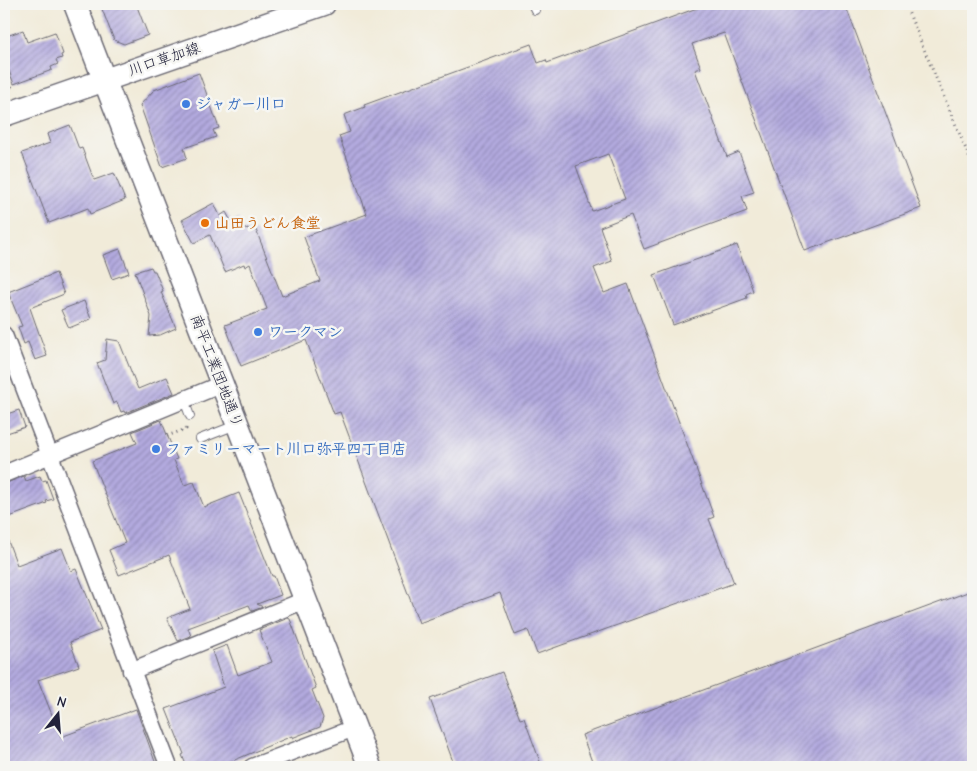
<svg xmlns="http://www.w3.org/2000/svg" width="977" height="771" viewBox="0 0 977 771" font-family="'Comic Neue','Klee One',sans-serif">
  <defs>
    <pattern id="building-hatch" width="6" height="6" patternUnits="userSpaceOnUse" patternTransform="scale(1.25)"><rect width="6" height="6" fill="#b3aadf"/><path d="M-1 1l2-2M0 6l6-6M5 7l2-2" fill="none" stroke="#918ab6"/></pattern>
  </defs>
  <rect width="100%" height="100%" fill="#f6f6f2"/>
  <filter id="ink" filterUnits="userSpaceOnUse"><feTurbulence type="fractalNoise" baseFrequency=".02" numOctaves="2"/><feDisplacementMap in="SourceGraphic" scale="10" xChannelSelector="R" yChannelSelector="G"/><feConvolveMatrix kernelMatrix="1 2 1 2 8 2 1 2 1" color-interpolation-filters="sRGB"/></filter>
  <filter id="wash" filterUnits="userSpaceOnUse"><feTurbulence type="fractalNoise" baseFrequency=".0096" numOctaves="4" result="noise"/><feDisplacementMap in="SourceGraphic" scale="20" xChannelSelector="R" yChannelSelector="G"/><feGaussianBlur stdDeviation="1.12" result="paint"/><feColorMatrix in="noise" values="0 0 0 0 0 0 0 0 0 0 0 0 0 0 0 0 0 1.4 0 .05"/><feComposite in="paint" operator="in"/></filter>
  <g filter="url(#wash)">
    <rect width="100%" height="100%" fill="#f1ebd9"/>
    <g id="blocks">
      <!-- building -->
      <g fill="url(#building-hatch)" fill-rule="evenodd">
        <polygon points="100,4 136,4 148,35 124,44 114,40"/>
        <path d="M 708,4 L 845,4 L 921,208 L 805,251 L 724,33 L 692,44 L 701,68 L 695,70 L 727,157 L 739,152 L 754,192 L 742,196 L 747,211 L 644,249 L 631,215 L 600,227 L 612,261 L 594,268 L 604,293 L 628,284 L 714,517 L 709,519 L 734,583 L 537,654 L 528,630 L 515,635 L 500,593 L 419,623 L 340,412 L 334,414 L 306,340 L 241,366 L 225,325 L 267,309 L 250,264 L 245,267 L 244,264 L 225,272 L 210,235 L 194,243 L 182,220 L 214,203 L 220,216 L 226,212 L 231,221 L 239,219 L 243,230 L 248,228 L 250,232 L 256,230 L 282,296 L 320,281 L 304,237 L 367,214 L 339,136 L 350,132 L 344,115 L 365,107 L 364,105 L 531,44 L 538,63 L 546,60 L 547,63 ZM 608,154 L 625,199 L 592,211 L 576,166 Z"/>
        <polygon points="23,30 27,42 55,32 63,54 61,55 62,58 56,60 58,64 51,67 52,70 14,84 4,58 4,37"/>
        <polygon points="199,73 219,128 213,130 216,137 184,148 187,158 162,167 140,105 154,90"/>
        <polygon points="70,125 79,149 82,148 94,180 114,173 125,200 90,214 88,208 49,223 22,153 50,143 47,134"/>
        <polygon points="737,245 753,291 746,294 747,298 673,325 654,275"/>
        <polygon points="120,249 129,273 112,279 103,255"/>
        <polygon points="151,267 153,271 155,271 163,291 161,292 176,328 160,335 149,336 151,316 135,272"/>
        <polygon points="56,273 64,294 30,308 47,356 35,360 28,342 24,344 18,327 22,326 8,292"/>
        <polygon points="84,301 91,319 69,328 61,310"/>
        <polygon points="107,339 119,341 138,389 167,377 174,393 125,413 124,411 121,412 117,402 113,404 97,363 105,360"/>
        <polygon points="19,410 25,427 4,434 4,415"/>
        <polygon points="161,420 177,459 174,460 184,485 194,482 204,507 239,493 272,576 274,576 281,595 257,604 263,607 252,611 249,605 188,628 191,636 178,641 167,618 190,609 169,555 119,575 109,550 125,543 92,461 137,443 132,432"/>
        <polygon points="24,476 26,481 40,476 42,481 46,480 53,499 46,501 47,503 4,519 4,484"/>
        <polygon points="4,533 5,533 17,565 62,548 71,571 76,569 101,630 70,642 79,666 38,680 61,737 136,709 157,767 12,767 11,764 4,767"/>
        <polygon points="973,590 973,767 594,767 582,735"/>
        <polygon points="288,618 290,619 316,688 312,690 323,718 320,727 292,738 292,736 218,767 187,767 182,755 184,754 166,709 224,687 212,651 227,645 238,675 272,662 259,630"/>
        <polygon points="502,672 520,719 524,718 542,767 455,767 430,699"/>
      </g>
    </g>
  </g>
  <g filter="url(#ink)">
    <use href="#blocks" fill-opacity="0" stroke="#6a6872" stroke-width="1"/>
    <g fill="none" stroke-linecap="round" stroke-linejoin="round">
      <defs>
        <g id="lane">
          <polyline points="532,4 535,10"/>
          <polyline points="184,400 190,416"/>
          <polyline points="200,439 236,425"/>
        </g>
        <g id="street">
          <polyline points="4,335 169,767"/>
          <polyline points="4,474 222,384"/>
          <polyline points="131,671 305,600"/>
          <polyline points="252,767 354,728"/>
        </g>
        <g id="secondary">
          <polyline points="75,4 370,767"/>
          <polyline points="4,115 324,4"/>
        </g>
      </defs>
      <!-- lane casing -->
      <use href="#lane" stroke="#6a6872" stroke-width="10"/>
      <!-- street casing -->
      <use href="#street" stroke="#6a6872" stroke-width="19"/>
      <!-- secondary casing -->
      <use href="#secondary" stroke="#6a6872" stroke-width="25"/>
      <!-- path -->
      <g stroke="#6a6872" stroke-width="3" stroke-dasharray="1 4" stroke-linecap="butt">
        <polyline points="905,4 973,166"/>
        <polyline points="4,68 11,86 15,90"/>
        <polyline points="167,436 186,429 185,427"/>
      </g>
      <!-- lane -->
      <use href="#lane" stroke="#fff" stroke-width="8"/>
      <!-- street -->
      <use href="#street" stroke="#fff" stroke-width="16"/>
      <!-- secondary -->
      <use href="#secondary" stroke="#fff" stroke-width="22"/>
    </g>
  </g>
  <!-- markers -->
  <g fill="#3f7fe0" stroke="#f6f6f2" stroke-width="2">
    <circle cx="186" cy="104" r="5"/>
    <circle cx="258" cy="332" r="5"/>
    <circle cx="156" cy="449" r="5"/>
  </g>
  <circle fill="#e8710a" stroke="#f6f6f2" stroke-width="2" cx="205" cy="223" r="5"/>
  <g text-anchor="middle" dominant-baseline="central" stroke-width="5" stroke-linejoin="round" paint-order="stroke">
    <!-- street labels -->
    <g font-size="15" fill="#22223b" stroke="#f6f6f2">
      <text transform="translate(164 59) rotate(-19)">川口草加線</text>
      <text transform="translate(217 371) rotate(69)">南平工業団地通り</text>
    </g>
    <!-- shop labels -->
    <g font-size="15" font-weight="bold" fill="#366cbe" stroke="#f6f6f2" text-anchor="start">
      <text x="196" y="104">ジャガー川口</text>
      <text x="268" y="332">ワークマン</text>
      <text x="166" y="449">ファミリーマート川口弥平四丁目店</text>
    </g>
    <!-- food labels -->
    <g font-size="15" font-weight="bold" fill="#c56008" stroke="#f6f6f2" text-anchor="start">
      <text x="215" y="223">山田うどん食堂</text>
    </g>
  </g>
  <!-- margin -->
  <rect width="977" height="771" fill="none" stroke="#f6f6f2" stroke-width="20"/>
  <!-- north arrow -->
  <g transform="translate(58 714) rotate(17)" stroke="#f6f6f2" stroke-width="4" paint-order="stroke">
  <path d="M0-4L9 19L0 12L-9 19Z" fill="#22223b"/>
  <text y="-8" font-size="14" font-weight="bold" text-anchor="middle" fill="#22223b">N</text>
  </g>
</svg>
